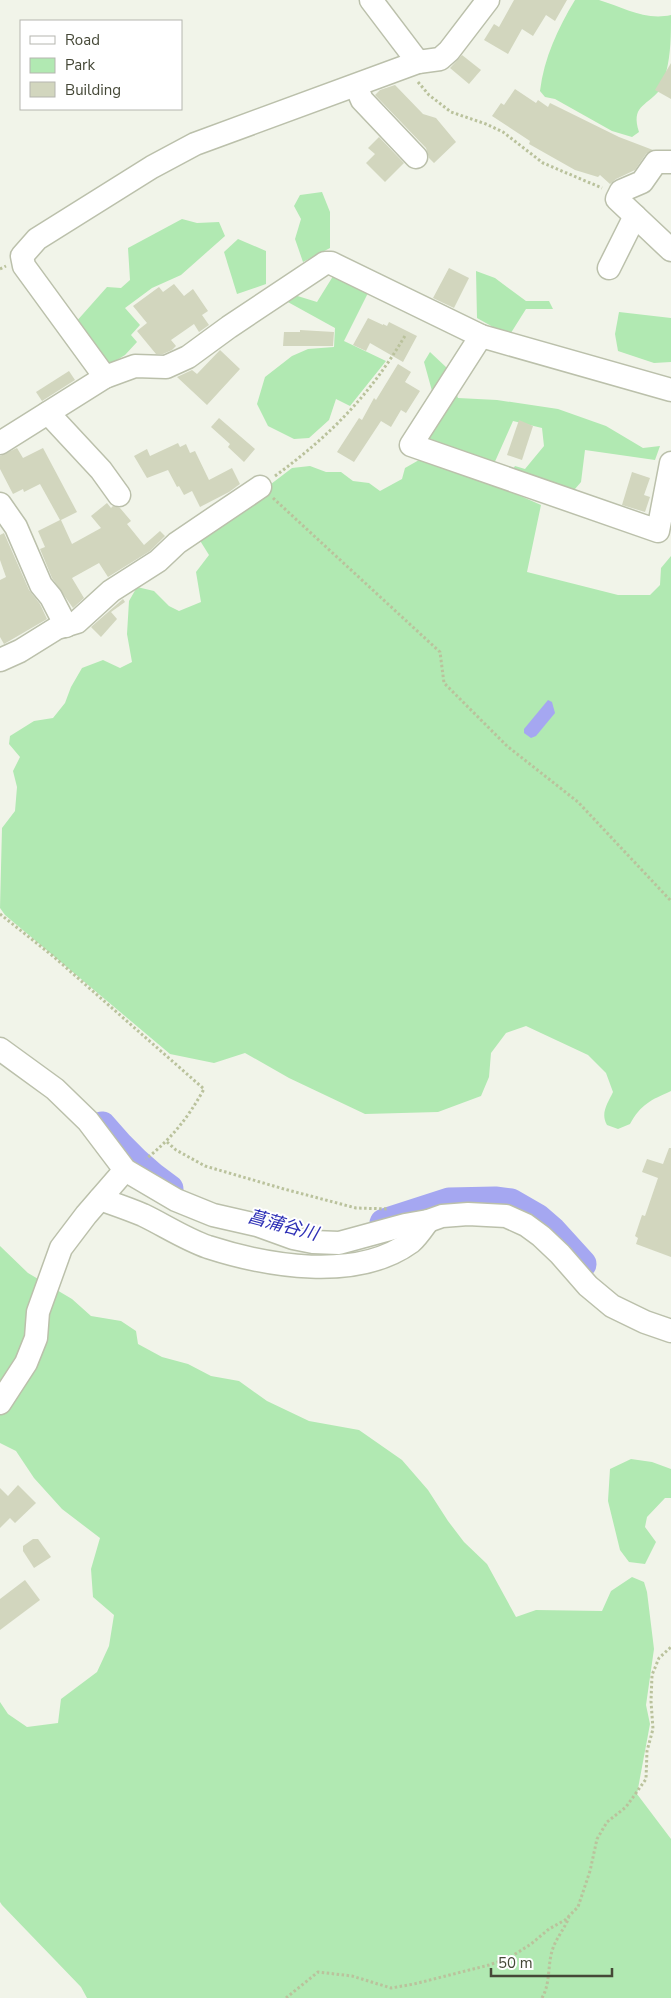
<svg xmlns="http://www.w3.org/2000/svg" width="671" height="1998" viewBox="0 0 671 1998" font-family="'Nunito Sans','Noto Sans JP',sans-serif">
  <rect width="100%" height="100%" fill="#f1f4e9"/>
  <!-- green -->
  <g fill="#b1e9b2">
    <path d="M 575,0 C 582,0 592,0 599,0 C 623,7 645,21 671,15 C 671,34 671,54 666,73 C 664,78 662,87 659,91 C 645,107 631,106 639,132 L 632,137 L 612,131 L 555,99 L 545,97 L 540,91 C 544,58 558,28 575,0 Z"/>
    <polygon points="322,192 330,212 330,248 303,262 295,239 301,219 294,206 300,195"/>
    <polygon points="182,219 197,223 219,222 225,236 181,275 152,288 125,308 140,325 131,335 137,342 125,355 104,368 75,323 107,287 121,288 130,280 128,248"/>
    <polygon points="238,239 266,251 266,284 237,294 224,252"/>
    <polygon points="476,271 495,278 526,301 549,301 553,309 526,309 509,336 477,318"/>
    <polygon points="335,273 370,289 344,341 386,361 350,406 336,399 329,420 309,438 294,439 268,426 257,404 265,377 292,356 308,349 334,347 335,328 286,301 291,294 317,302"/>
    <polygon points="619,312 671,318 671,362 654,363 618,351 615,334"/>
    <polygon points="430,352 447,368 458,398 497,400 558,409 606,426 643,448 660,446 655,460 585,450 581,482 569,496 509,475 515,466 525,469 544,446 542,428 513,421 493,466 423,439 437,409 424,362"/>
    <path d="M 419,460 C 461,465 502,488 541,505 L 527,572 L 618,595 L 650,595 L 660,585 L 661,568 L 671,556 L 671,1091 C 651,1100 641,1104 630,1124 L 618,1129 L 607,1125 C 600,1113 608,1103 613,1092 L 606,1073 L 588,1055 L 526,1026 L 506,1033 L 491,1053 L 489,1077 L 481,1096 L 438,1112 L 365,1114 L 289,1078 L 245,1053 L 214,1063 L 170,1054 L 5,915 L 0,908 L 2,828 L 15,811 L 17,787 L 13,771 L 20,757 L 9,744 L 10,736 L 34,721 L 53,718 L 65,703 L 71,687 L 82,668 L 103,660 L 120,668 L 132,662 L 127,634 L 129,601 L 137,587 L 154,591 L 169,606 L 179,611 L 201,602 L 196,572 L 209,555 L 199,539 L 292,468 L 310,466 L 326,472 L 341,472 L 353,481 L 369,483 L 380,491 L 402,479 L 405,468 Z"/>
    <polygon points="0,1246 28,1273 72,1299 91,1316 121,1321 136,1331 138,1344 162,1357 188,1364 211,1376 239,1381 267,1401 309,1421 359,1430 402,1460 428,1490 448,1521 464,1542 487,1564 516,1617 536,1610 602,1611 611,1591 632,1577 644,1582 647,1592 654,1649 646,1705 650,1724 637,1794 671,1839 671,1998 87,1998 81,1987 2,1905 0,1902 0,1702 8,1714 27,1727 58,1723 61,1699 97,1672 109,1646 114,1615 93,1597 91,1569 100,1538 62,1509 34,1478 16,1451 0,1443"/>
    <polygon points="631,1459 652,1462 671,1469 671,1498 665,1498 647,1517 645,1527 656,1542 645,1564 629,1562 620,1550 608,1501 610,1469"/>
  </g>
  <!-- water -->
  <polygon fill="#a5a7f1" points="548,700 552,702 555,713 536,736 531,738 524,733 524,729"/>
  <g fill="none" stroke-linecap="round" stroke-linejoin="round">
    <!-- river -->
    <g stroke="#a5a7f1" stroke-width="29">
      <path d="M 102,1126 C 122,1150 143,1171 169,1189"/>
      <polyline points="384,1223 449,1202 495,1201 511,1203 537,1218 552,1231 582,1264"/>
    </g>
  </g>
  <!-- building -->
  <g fill="#d2d6be">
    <polygon points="514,0 567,0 555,21 546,15 533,36 522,29 508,54 484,40 494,24 499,27"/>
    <polygon points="462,55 481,70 469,84 450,68"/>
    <polygon points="671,63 671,99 655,90"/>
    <polygon points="395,85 423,114 436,118 456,142 434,163 429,158 426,148 375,95 380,90"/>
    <polygon points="515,89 536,103 538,100 548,107 550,103 619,137 653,150 646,154 635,170 616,179 610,184 600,175 598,177 575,170 529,144 530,141 492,116 501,103 504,105"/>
    <polygon points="379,137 404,163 385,182 366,163 375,154 368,148"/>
    <polygon points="449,268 469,278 454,308 433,298"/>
    <polygon points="174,284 184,296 193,289 208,311 202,315 209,325 199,332 194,324 171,340 176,346 172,350 163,354 156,354 137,331 147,323 133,306 159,287 163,292"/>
    <polygon points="368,318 383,325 383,324 387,326 389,322 417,336 403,362 370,343 366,351 353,345"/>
    <polygon points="300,330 334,332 333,346 283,346 284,332 300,332"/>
    <polygon points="220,350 240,369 207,405 177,377 192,370 197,374"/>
    <polygon points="398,364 411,372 405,382 420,391 406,413 401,410 391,427 381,421 354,462 337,452 359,418 362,420 374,398 376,400"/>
    <polygon points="69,371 75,380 42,401 36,392"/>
    <polygon points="219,418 255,449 244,462 228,447 230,444 211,427"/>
    <polygon points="519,420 533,426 522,460 507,455"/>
    <polygon points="178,443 180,447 186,444 190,453 195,451 209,480 232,468 240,484 229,492 200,507 192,491 184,495 179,486 177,487 168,470 147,478 134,456 147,449 150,456"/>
    <polygon points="17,448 23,458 43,448 77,512 61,520 72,544 101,528 91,516 107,503 111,508 113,506 120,508 131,521 127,524 144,545 160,531 165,536 150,551 108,577 99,563 72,578 84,598 73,608 52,578 40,549 45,547 38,531 60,520 40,484 24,492 23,489 13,494 0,469 0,456"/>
    <polygon points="632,472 650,478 644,495 650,497 645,512 622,505"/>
    <polygon points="4,533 29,590 40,604 47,619 4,644 0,637 0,580 6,577 0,560 0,535"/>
    <polygon points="123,599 125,602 111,612 117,619 101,637 91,627"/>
    <polygon points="669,1148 671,1148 671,1257 636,1244 638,1238 635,1236 642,1215 645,1216 658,1178 642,1172 647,1159 663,1164"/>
    <polygon points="18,1485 36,1503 15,1523 10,1518 0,1528 0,1488 8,1496"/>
    <polygon points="33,1539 38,1539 51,1557 34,1568 23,1551 23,1546"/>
    <polygon points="25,1580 40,1600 0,1630 0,1599"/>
  </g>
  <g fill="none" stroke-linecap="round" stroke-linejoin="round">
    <defs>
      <g id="minor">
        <polyline points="371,0 418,62"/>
        <polyline points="356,86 362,100 416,157"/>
        <polyline points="671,162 656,162 642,182 621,191 617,199 671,250"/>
        <polyline points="609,268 635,216"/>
        <polyline points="481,336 411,445 658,531 671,463"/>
        <polyline points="105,377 24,266 22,256 37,239 152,167 195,144 418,62 440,59 449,51 488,0"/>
        <polyline points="48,413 101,470 119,495"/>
        <polyline points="0,443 105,377 135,366 166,367 188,357 229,327 325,263 331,263 481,336 671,390"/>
        <polyline points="0,504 16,527 41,585 51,597 66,626"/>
        <polyline points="0,660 20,651 57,628 77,622 111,591 158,561 177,543 260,487"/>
        <polyline points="0,1049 55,1089 88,1121 125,1170 176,1200 213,1215 257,1225 293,1238 313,1242 339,1243 405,1225 428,1221 442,1216 468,1214 506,1216 526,1225 541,1236 560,1254 588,1286 612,1306 645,1322 671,1331"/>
        <path d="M 100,1199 C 114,1204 129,1209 143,1215 C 164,1225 185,1239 208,1247 C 267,1266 356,1282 411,1242 C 417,1237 423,1228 428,1221"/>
        <polyline points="0,1403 26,1363 36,1338 38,1312 61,1248 86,1215 125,1170"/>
      </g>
    </defs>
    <!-- minor casing -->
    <use href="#minor" stroke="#bbc0ab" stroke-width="25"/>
    <!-- path -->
    <g stroke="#bac29c" stroke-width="3" stroke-dasharray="2.5 2.5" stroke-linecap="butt">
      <polyline points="418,82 429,95 451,112 486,124 503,132 543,163 602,188"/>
      <polyline points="0,269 6,266"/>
      <path d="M 275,476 C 331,435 371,394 406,334"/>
      <polyline points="273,498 440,652 444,683 507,746 578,802 671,901"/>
      <path d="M 0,914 L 54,957 L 204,1089 C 188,1118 171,1139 146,1159"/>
      <polyline points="167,1142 176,1150 205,1166 284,1189 356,1208 389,1209"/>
      <polyline points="286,1998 318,1972 352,1976 391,1988 414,1984 489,1965 509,1958 531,1944 549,1929 565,1920 578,1907 590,1871 597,1839 607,1822 626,1807 646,1779 647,1751 653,1729 651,1701 652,1675 659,1658 671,1647"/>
      <path d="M 542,1998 C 551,1982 547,1965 553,1948 C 557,1937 565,1928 569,1917"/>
    </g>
    <!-- minor -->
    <use href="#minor" stroke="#fff" stroke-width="22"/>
  </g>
  <g text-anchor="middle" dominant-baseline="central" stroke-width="4" stroke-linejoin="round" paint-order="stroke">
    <!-- water labels -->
    <g font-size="18" font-style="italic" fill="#2e30b6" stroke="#fff">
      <text transform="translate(283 1225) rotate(15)">菖蒲谷川</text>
    </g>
  </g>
  <!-- legend -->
  <rect x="20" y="20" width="162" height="90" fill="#ffffff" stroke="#b5b6af"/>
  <rect x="30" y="36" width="25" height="8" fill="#ffffff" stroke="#b5b6af"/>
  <text x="65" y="45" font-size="15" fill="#454837">Road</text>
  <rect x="30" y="58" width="25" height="15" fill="#b1e9b2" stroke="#b5b6af"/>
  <text x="65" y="70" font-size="15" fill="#454837">Park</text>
  <rect x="30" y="82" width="25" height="15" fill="#d2d6be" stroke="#b5b6af"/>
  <text x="65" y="95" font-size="15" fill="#454837">Building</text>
  <!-- scale -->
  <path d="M491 1968v8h121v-8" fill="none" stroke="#454837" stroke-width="2.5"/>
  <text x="498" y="1968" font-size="15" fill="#454837" stroke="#ffffff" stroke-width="4" paint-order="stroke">50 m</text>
</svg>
